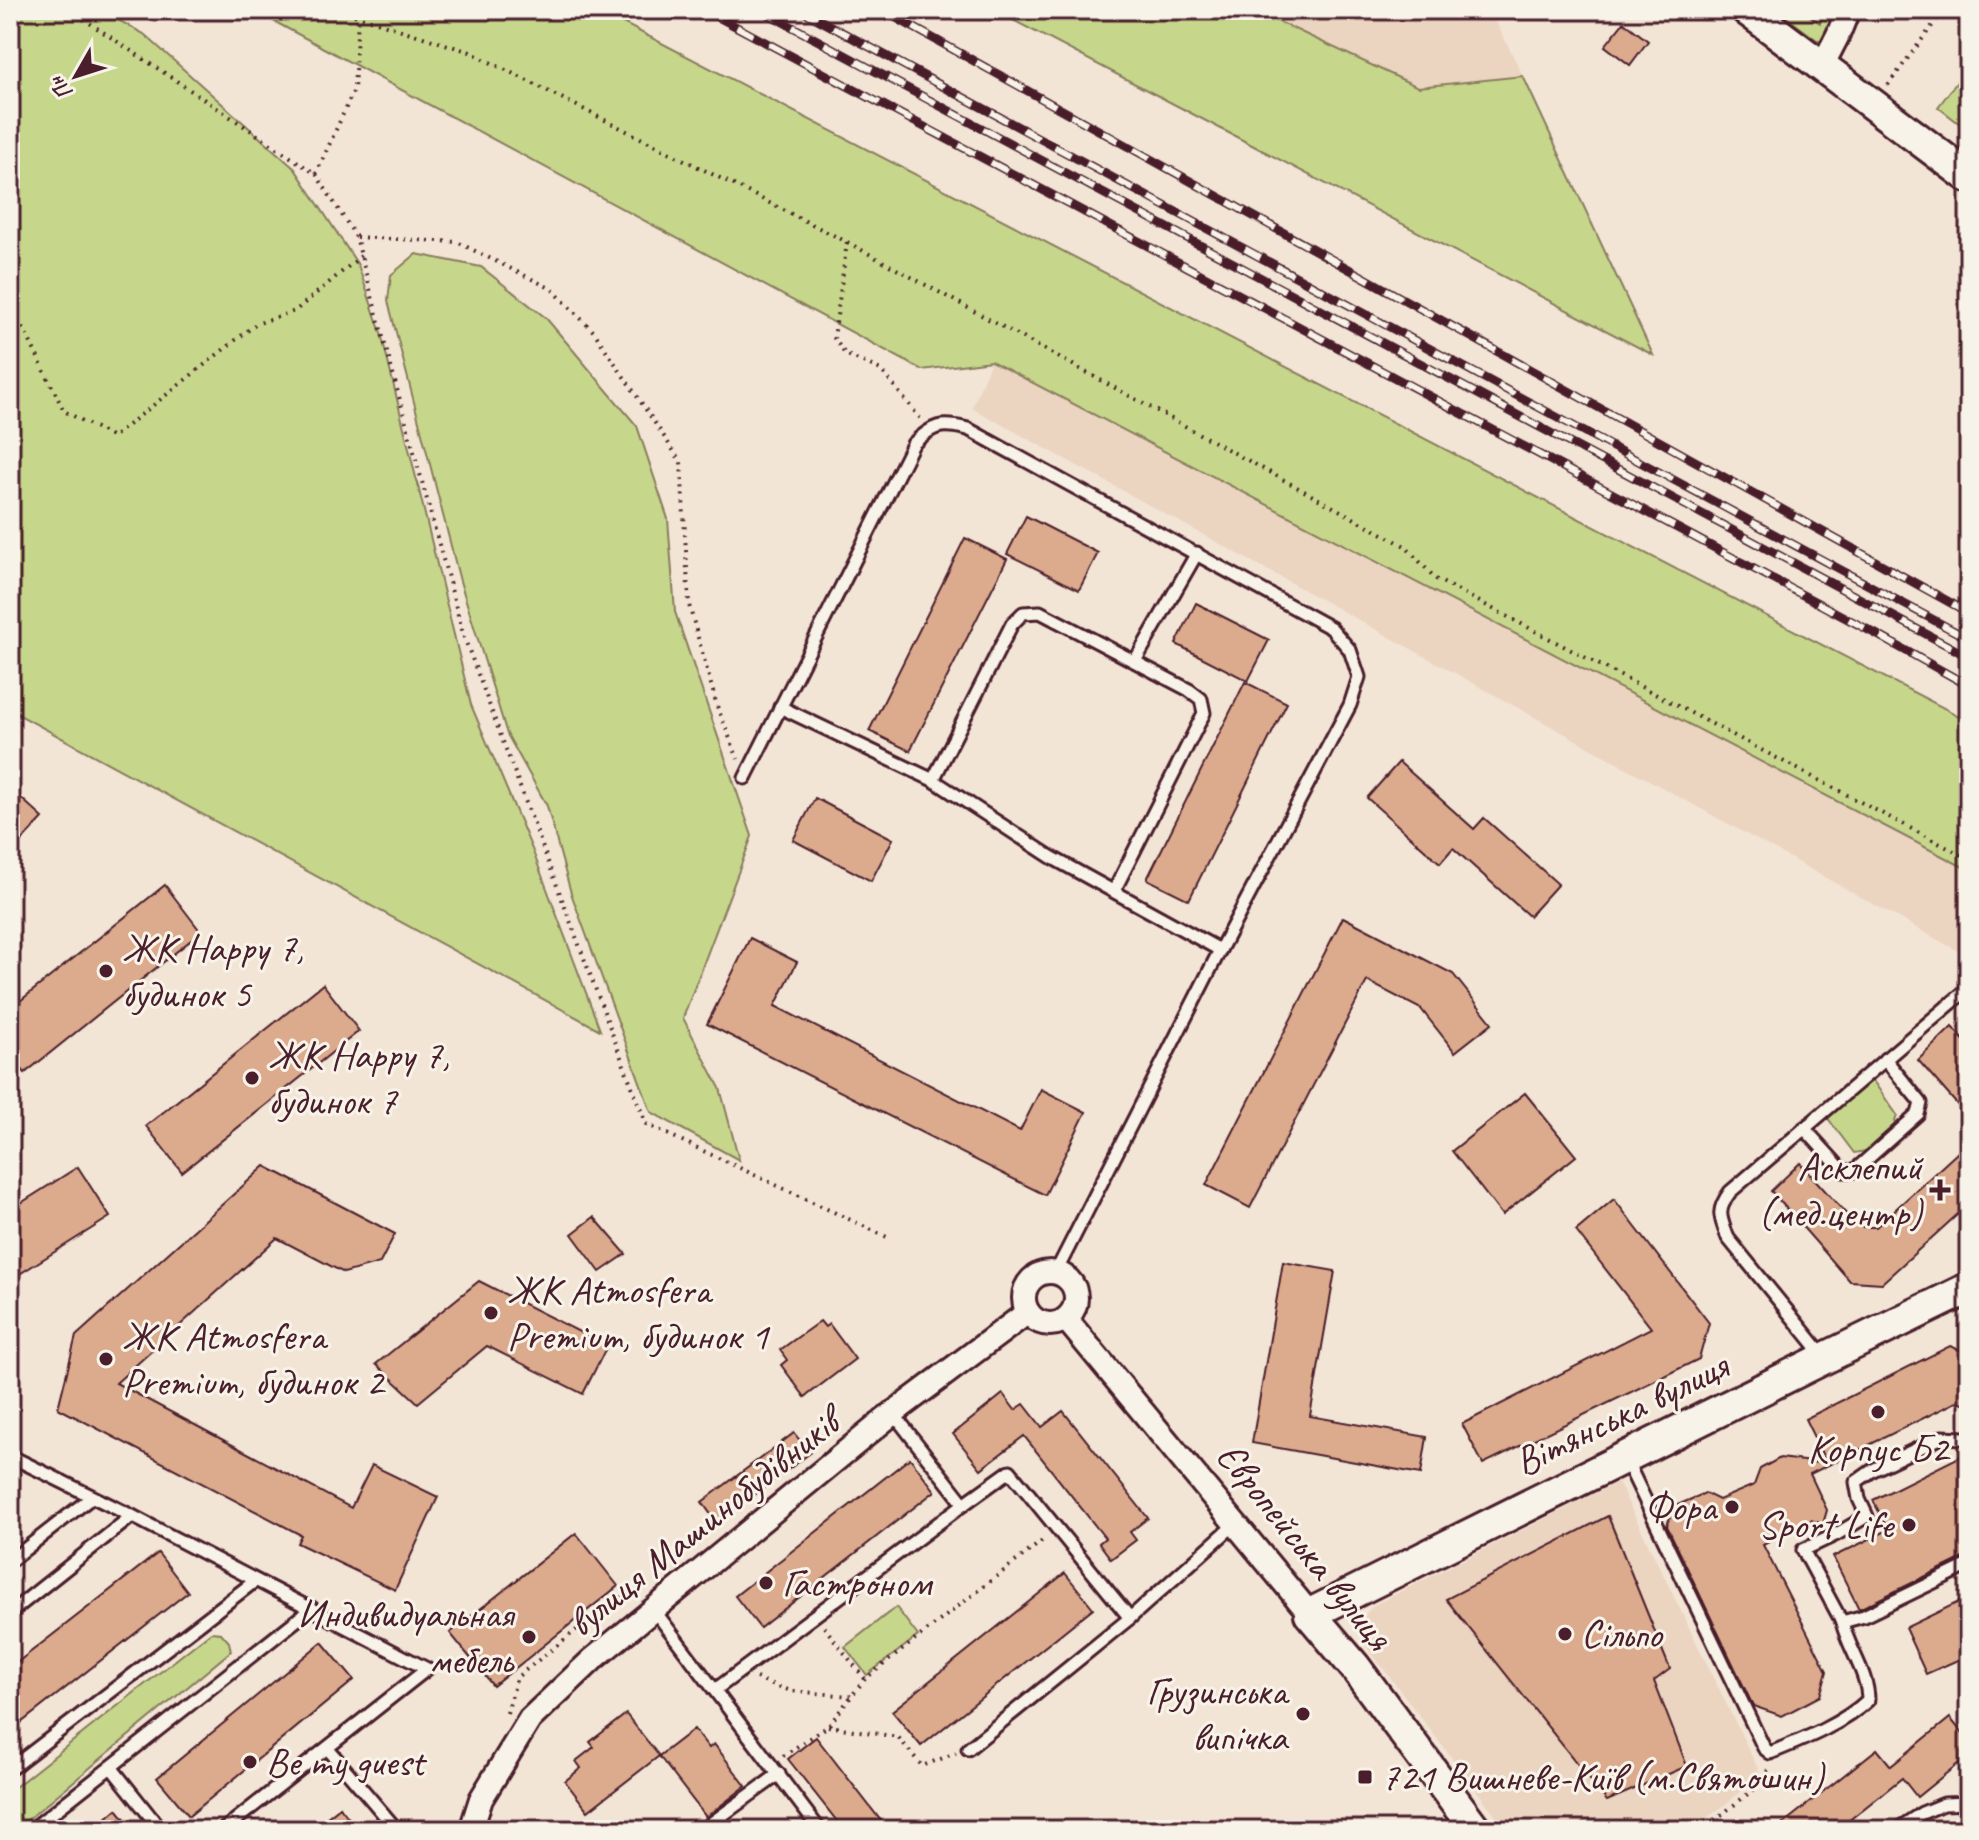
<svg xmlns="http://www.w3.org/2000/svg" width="1979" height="1840" viewBox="0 0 1979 1840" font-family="Caveat,sans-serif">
  <rect width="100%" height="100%" fill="#f2e5d6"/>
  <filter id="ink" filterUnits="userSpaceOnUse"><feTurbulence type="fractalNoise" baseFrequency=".0125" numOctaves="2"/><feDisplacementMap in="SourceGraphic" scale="16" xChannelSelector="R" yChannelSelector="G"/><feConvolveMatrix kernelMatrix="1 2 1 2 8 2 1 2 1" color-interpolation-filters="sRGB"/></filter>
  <g filter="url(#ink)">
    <!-- built -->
    <g fill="#ebd4c0">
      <polygon points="1254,10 1490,10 1523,76 1418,87"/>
      <polygon points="991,361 1969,870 1969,957 1377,630 972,408"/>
      <polygon points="1618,1482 1760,1773 1746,1788 1692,1830 1507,1830 1363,1642 1360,1626 1365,1615 1374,1605"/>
    </g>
    <!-- green -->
    <g fill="#c6d78c" stroke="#887b5c" stroke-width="2">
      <polygon points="10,10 100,10 144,34 295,169 358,265 381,333 471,705 532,849 600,1030 10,710"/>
      <polygon points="253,10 598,10 1969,721 1969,870 991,361 922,370"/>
      <polygon points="994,10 1254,10 1418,87 1523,76 1653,355"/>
      <polygon points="1777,10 1801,10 1820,23 1826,10 1831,10 1835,17 1826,37 1822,40 1817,40"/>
      <polygon points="1969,66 1969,131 1938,107"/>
      <polygon points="416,254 481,267 546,318 637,426 668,519 675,612 752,836 683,1018 720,1088 739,1160 651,1112 571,893 547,806 507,734 460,581 388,301 391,275"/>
      <polygon points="1871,1078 1897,1115 1894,1125 1866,1151 1854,1153 1827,1117 1829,1106"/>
      <polygon points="896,1607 918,1636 867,1675 845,1647"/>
      <polygon points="211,1632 221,1633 229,1642 231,1651 15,1830 10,1830 10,1791"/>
    </g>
    <!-- building -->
    <g fill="#dcab8e" stroke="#4a1f2b" stroke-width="2">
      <polygon points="1624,22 1648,41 1630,65 1605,46"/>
      <polygon points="1026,516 1098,553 1079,590 1007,554"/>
      <polygon points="965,538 1007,559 910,751 869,731"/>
      <polygon points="1196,603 1269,640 1248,681 1176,644"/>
      <polygon points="1245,682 1287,703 1189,900 1147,879"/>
      <polygon points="1399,762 1474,829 1484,818 1558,884 1529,916 1453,848 1440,863 1367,798"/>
      <polygon points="10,788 43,818 10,854"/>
      <polygon points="815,798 893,839 871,881 793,840"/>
      <polygon points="165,885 201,932 25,1073 10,1054 10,1009"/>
      <polygon points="1343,917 1453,974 1492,1023 1455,1052 1421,1009 1367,981 1250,1208 1206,1185"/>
      <polygon points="750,938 797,962 775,1006 1020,1131 1041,1089 1086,1112 1045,1195 707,1024"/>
      <polygon points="323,984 359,1031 182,1172 146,1126"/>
      <polygon points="1952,1027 1969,1046 1969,1118 1918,1060"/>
      <polygon points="1525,1093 1576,1156 1502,1215 1452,1151"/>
      <polygon points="1969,1142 1969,1204 1882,1283 1850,1281 1771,1191 1800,1163 1858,1227 1876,1227"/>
      <polygon points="265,1166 395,1234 380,1263 344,1273 277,1238 116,1383 351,1508 372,1465 438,1497 395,1590 297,1543 301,1535 58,1408 76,1336"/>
      <polygon points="78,1167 110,1217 10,1280 10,1210"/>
      <polygon points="1614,1199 1709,1323 1699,1359 1483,1464 1462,1424 1651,1328 1576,1231"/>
      <polygon points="594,1217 626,1254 600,1272 572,1234"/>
      <polygon points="1283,1262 1335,1271 1310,1416 1427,1437 1421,1474 1252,1443"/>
      <polygon points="479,1281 607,1346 583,1394 487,1346 418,1403 376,1364"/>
      <polygon points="820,1321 825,1327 829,1324 855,1359 805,1397 781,1365 787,1360 780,1350"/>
      <polygon points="1950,1346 1969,1354 1969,1405 1958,1401 1810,1474 1827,1510 1823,1524 1811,1520 1763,1545 1827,1671 1820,1696 1782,1716 1753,1706 1667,1526 1673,1507 1705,1493 1719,1500 1754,1485 1760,1469 1780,1458 1827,1464 1805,1419"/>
      <polygon points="1003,1394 1015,1410 1024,1404 1042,1427 1063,1411 1148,1518 1130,1532 1136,1540 1111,1559 1099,1543 1105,1538 1024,1436 981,1469 953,1434"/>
      <polygon points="794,1433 810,1453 717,1523 702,1502"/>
      <polygon points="1969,1452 1969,1555 1859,1609 1833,1557 1888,1530 1873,1500"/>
      <polygon points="910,1458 935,1491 760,1628 735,1596"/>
      <polygon points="1608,1516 1670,1669 1654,1681 1687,1766 1607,1801 1446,1599"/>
      <polygon points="576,1533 618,1586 493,1686 450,1633"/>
      <polygon points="158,1553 188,1592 17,1726 10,1717 10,1668"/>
      <polygon points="1065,1573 1093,1608 921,1746 892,1711"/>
      <polygon points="1969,1597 1969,1655 1926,1674 1905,1628"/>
      <polygon points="322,1642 354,1680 189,1816 157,1778"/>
      <polygon points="626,1714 659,1756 588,1811 565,1781 581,1768 576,1761 594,1747 590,1742"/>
      <polygon points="1950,1718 1969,1741 1969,1755 1917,1797 1902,1778 1837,1830 1775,1830 1877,1749 1891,1766"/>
      <polygon points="694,1729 709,1748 714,1744 746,1786 706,1817 659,1756"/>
      <polygon points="816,1737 888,1830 844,1830 788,1759"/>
      <polygon points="340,1807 358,1830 311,1830"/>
      <polygon points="117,1809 134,1830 92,1830"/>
    </g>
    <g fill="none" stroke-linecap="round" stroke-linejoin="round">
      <defs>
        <g id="lane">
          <polyline points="1135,661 1197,553"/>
          <polyline points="780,707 933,780 1051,857 1220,950"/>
          <path d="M 745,778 L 913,444 C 933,425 941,422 968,429 L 1331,628 L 1350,650 L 1359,677 L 1350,705 L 1220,950 L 1056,1272"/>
          <polyline points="933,780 1012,624 1023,613 1040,612 1189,690 1201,699 1204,713 1114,891"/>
          <polyline points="1804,1128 1843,1171 1854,1171 1918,1114 1921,1103 1885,1059"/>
          <path d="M 1823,1355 L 1728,1238 C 1720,1217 1716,1211 1730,1192 L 1969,988"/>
          <polyline points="893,1413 964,1504 1010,1471 1130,1618"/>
          <polyline points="1969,1441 1964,1438 1942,1437 1873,1470 1856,1482 1859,1499 1867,1516 1837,1534 1803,1550 1842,1622 1864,1616 1969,1565"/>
          <polyline points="10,1456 132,1516 427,1669 223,1830"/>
          <path d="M 1625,1458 L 1764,1748 L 1770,1753 C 1802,1740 1843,1724 1868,1700 C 1868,1673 1848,1648 1842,1622"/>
          <polyline points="10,1561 92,1497"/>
          <polyline points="654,1610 820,1830"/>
          <polyline points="10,1613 132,1516"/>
          <polyline points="715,1690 964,1504"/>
          <polyline points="328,1749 392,1824 395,1830"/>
          <polyline points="968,1749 1130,1618 1235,1524"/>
          <polyline points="10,1753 18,1763"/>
          <polyline points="111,1767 161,1830"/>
          <polyline points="10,1769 255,1581"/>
          <polyline points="31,1830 312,1608"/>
          <polyline points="702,1830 779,1774"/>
          <polyline points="1896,1830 1922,1813 1944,1804 1969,1803"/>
        </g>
        <g id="street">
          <polyline points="1822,66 1838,35 1848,10"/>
          <circle cx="1050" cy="1298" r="26"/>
          <polyline points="1066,1319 1310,1614"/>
          <polyline points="471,1830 481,1799 530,1719 592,1660 893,1413 1028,1312"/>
        </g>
        <g id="secondary">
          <polyline points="1747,10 1969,177"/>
          <polyline points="1476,1830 1355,1667 1310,1614 1825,1358 1969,1288"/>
        </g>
      </defs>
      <!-- lane casing -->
      <use href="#lane" stroke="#4a1f2b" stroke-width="17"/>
      <!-- street casing -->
      <use href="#street" stroke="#4a1f2b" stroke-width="28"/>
      <!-- secondary casing -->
      <use href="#secondary" stroke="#4a1f2b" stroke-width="36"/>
      <!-- path -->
      <g stroke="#4a1f2b" stroke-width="4" stroke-dasharray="2 6" stroke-linecap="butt">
        <polyline points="70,10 316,174 356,237 464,637 646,1124 889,1238"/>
        <polyline points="339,10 470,52 847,242 1405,546 1436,579 1969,859"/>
        <polyline points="1968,10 1969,11"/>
        <polyline points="1888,85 1944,10"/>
        <polyline points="316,174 354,90 358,17"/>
        <polyline points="356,237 457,242 552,289 594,332 681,462 689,605 717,706 738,759"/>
        <polyline points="847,242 834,338 845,354 881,370 920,418"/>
        <polyline points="10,307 24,329 64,411 113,437 256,324 295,311 361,256"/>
        <polyline points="824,1627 865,1679"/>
        <polyline points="756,1678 791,1691 851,1696"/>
        <polyline points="507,1713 517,1677 617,1598 639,1593"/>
        <polyline points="828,1726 898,1737 922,1766 956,1753"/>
        <polyline points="783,1756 828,1726 865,1679 1046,1538"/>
        <polyline points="1702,1830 1753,1790 1770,1767"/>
      </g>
      <!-- lane -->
      <use href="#lane" stroke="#f7f3e8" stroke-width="11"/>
      <!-- street -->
      <use href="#street" stroke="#f7f3e8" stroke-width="22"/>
      <!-- secondary -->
      <use href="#secondary" stroke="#f7f3e8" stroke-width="30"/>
      <defs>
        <g id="rail">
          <polyline points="705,10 1876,634 1969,686"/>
          <polyline points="761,10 1969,657"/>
          <polyline points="801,10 1969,639"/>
          <polyline points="882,10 1969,613"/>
        </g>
      </defs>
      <!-- rail casing -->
      <use href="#rail" stroke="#4a1f2b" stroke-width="9"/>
      <!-- rail -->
      <use href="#rail" stroke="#f7f3e8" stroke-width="6" stroke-dasharray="18" stroke-linecap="butt"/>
    </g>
  </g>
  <!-- markers -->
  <g fill="#4a1f2b" stroke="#f7f3e8" stroke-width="3">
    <circle cx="106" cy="971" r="8"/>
    <circle cx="252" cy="1078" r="8"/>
    <path d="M1936 1178h8v8h8v8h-8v8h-8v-8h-8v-8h8z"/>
    <circle cx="491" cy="1313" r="8"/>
    <circle cx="106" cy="1359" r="8"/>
    <circle cx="1878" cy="1412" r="8"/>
    <circle cx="1732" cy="1507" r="8"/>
    <circle cx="1909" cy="1525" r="8"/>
    <circle cx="766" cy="1583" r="8"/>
    <circle cx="1565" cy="1634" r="8"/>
    <circle cx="529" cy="1637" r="8"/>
    <circle cx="1303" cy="1714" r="8"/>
    <circle cx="250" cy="1762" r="8"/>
    <rect x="1357" y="1769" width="16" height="16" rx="4"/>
  </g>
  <g text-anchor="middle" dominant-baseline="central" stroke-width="6" stroke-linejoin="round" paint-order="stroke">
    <!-- poi labels -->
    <g font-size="40" fill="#4a1f2b" stroke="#f7f3e8" text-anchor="start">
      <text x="122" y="948">ЖК Happy 7,<tspan x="122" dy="46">будинок 5</tspan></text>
      <text x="268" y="1055">ЖК Happy 7,<tspan x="268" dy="46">будинок 7</tspan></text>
      <text x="1922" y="1167" text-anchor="end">Асклепий<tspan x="1922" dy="46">(мед.центр)</tspan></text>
      <text x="507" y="1290">ЖК Atmosfera<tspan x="507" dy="46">Premium, будинок 1</tspan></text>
      <text x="122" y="1336">ЖК Atmosfera<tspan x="122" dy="46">Premium, будинок 2</tspan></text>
      <text x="1878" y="1449" text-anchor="middle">Корпус Б2</text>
      <text x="1716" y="1507" text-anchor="end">Фора</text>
      <text x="1893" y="1525" text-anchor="end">Sport Life</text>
      <text x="782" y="1583">Гастроном</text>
      <text x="513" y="1614" text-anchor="end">Индивидуальная<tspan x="513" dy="46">мебель</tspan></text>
      <text x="1581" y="1634">Сільпо</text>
      <text x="1287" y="1691" text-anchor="end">Грузинська<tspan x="1287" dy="46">випічка</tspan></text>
      <text x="266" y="1762">Be my guest</text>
      <text x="1381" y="1777">721 Вишневе-Київ (м.Святошин)</text>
    </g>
    <!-- street labels -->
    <g font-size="40" fill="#4a1f2b" stroke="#f7f3e8">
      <text transform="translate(1621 1414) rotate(-26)">Вітянська вулиця</text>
      <text transform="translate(703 1523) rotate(-39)">вулиця Машинобудівників</text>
      <text transform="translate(1305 1546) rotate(51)">Європейська вулиця</text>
    </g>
  </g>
  <!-- margin -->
  <rect width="1979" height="1840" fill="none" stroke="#f7f3e8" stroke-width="40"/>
  <rect x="20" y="20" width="1939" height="1800" fill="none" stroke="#4a1f2b" stroke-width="3" filter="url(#ink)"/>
  <!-- north arrow -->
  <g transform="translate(76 76) rotate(231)" stroke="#f7f3e8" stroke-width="6" paint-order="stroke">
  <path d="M0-6L14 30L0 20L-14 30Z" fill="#4a1f2b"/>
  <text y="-12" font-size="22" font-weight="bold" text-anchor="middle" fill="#4a1f2b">Пн</text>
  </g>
</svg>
